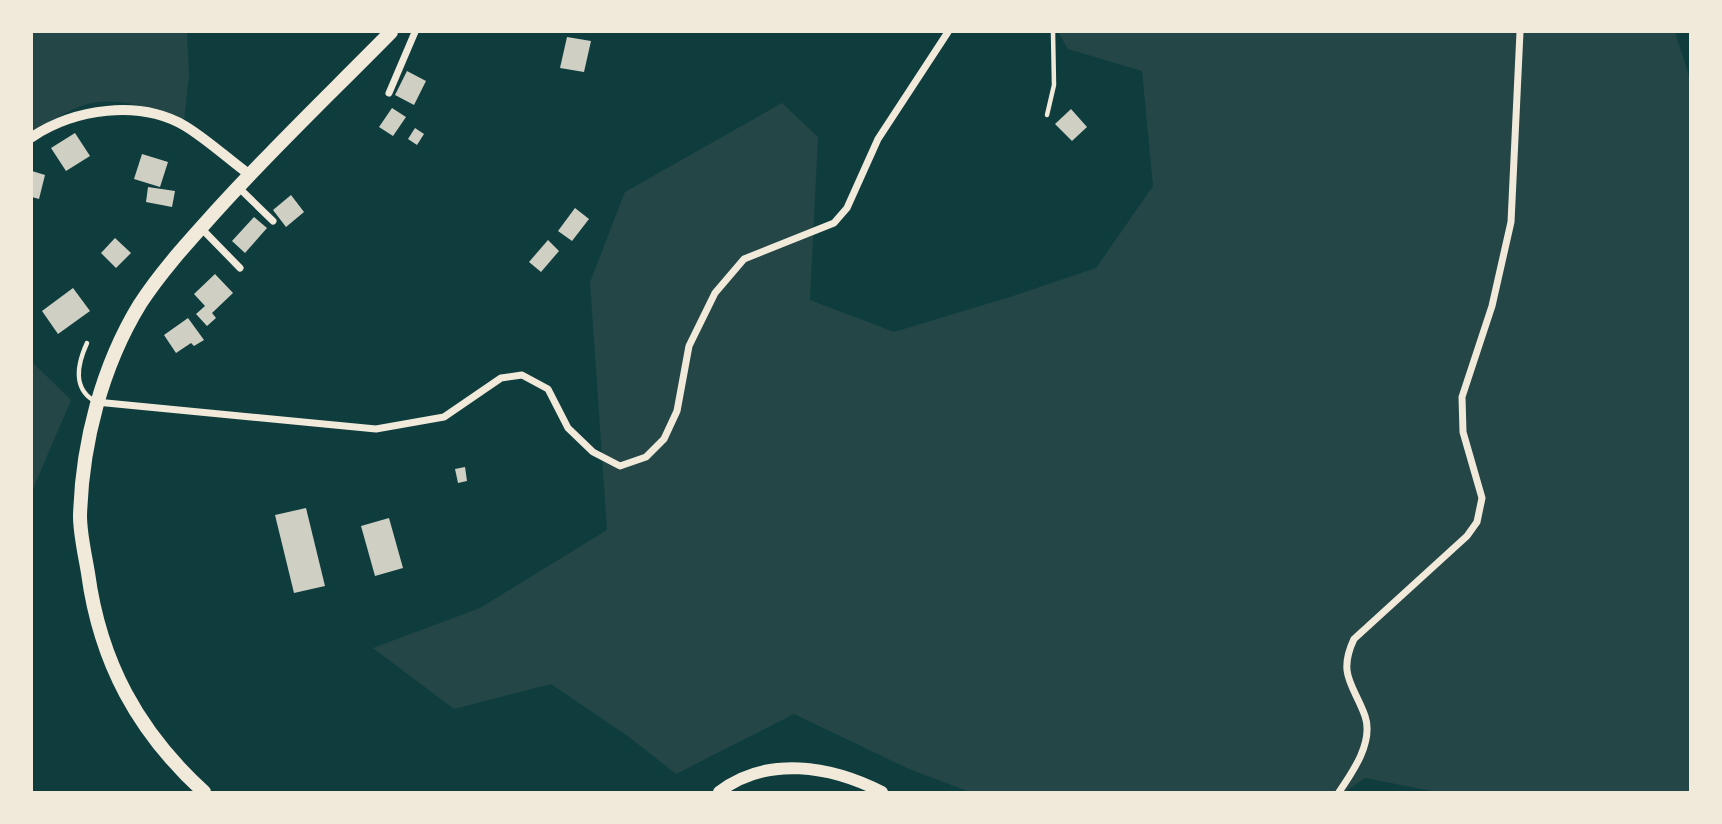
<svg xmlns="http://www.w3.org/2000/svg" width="1722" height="824" viewBox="0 0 1722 824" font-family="'IBM Plex Serif',serif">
  <rect width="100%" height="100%" fill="#0f3d3e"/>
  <!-- green -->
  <g fill="#244646">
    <path d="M 32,32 L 187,32 L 189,75 L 184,121 C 153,108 115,94 81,106 C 64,112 48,124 32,131 Z"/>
    <polygon points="1058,32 1675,32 1690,79 1690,792 1437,792 1365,778 1345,792 970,792 909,769 794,714 676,774 629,737 551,684 454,709 373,648 480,608 607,530 590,282 625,192 782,103 818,137 810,300 894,332 1010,297 1096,268 1153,186 1142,71 1068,49"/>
    <polygon points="32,362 71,400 32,491"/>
  </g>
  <!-- building -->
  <g fill="#cfcfc3">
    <polygon points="567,37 591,41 584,72 560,68"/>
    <polygon points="407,71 426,81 414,105 395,95"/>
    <polygon points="392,108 406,117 393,136 379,127"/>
    <polygon points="1071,109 1087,127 1072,141 1055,124"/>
    <polygon points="415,128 424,134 417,145 408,139"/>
    <polygon points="75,133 90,156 66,171 51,148"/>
    <polygon points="142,154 168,162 160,187 134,179"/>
    <polygon points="32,171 45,175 39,199 32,197"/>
    <polygon points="148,187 175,191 172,207 146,202"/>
    <polygon points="291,195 304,212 286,227 273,210"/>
    <polygon points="575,208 589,219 572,241 558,231"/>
    <polygon points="254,217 267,228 245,253 232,241"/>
    <polygon points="115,238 131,253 116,268 101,253"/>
    <polygon points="548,240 559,251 541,272 529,262"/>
    <polygon points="215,274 233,293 212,313 216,318 207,326 196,314 205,306 194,294"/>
    <polygon points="73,288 90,311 58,334 42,311"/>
    <polygon points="188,318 204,340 194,346 191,343 176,353 164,335"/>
    <polygon points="465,467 467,481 458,483 455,469"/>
    <polygon points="306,508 325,586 294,593 275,515"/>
    <polygon points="389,518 403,568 375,576 361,526"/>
  </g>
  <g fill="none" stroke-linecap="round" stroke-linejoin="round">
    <!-- service -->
    <g stroke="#f1e9da" stroke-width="4.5">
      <polyline points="1047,115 1054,85 1053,32"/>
      <path d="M 87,343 C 77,365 72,389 96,402"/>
    </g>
    <!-- minor -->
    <g stroke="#f1e9da" stroke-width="7">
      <polyline points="389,93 415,32"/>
      <polyline points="238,187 273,221"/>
      <polyline points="201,228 240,268"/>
      <polyline points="96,402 376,429 444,417 501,378 522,375 548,389 568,428 593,452 620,466 646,457 664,439 677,411 689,346 715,293 744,259 834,223 847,208 878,139 948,32"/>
      <path d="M 1339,792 C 1352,773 1374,742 1365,716 C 1354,685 1337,675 1354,639 L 1467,536 L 1477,522 L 1482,498 L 1463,432 L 1462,397 L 1492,306 L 1511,222 L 1520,32"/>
    </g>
    <!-- tertiary -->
    <path stroke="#f1e9da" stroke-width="10" d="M 32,137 C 74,109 139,99 185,126 C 208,140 228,159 250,175"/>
    <!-- secondary -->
    <path stroke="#f1e9da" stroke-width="12" d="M 719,792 C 767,755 831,766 882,792"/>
    <!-- primary -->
    <path stroke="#f1e9da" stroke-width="14" d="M 204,792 C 138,732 100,662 88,573 C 85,555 80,534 80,516 C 82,443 102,366 140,304 C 162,270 190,240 217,210 C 273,148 333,91 391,32"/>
  </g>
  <!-- border -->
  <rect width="1722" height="824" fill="none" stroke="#f1e9da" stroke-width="66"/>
</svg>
